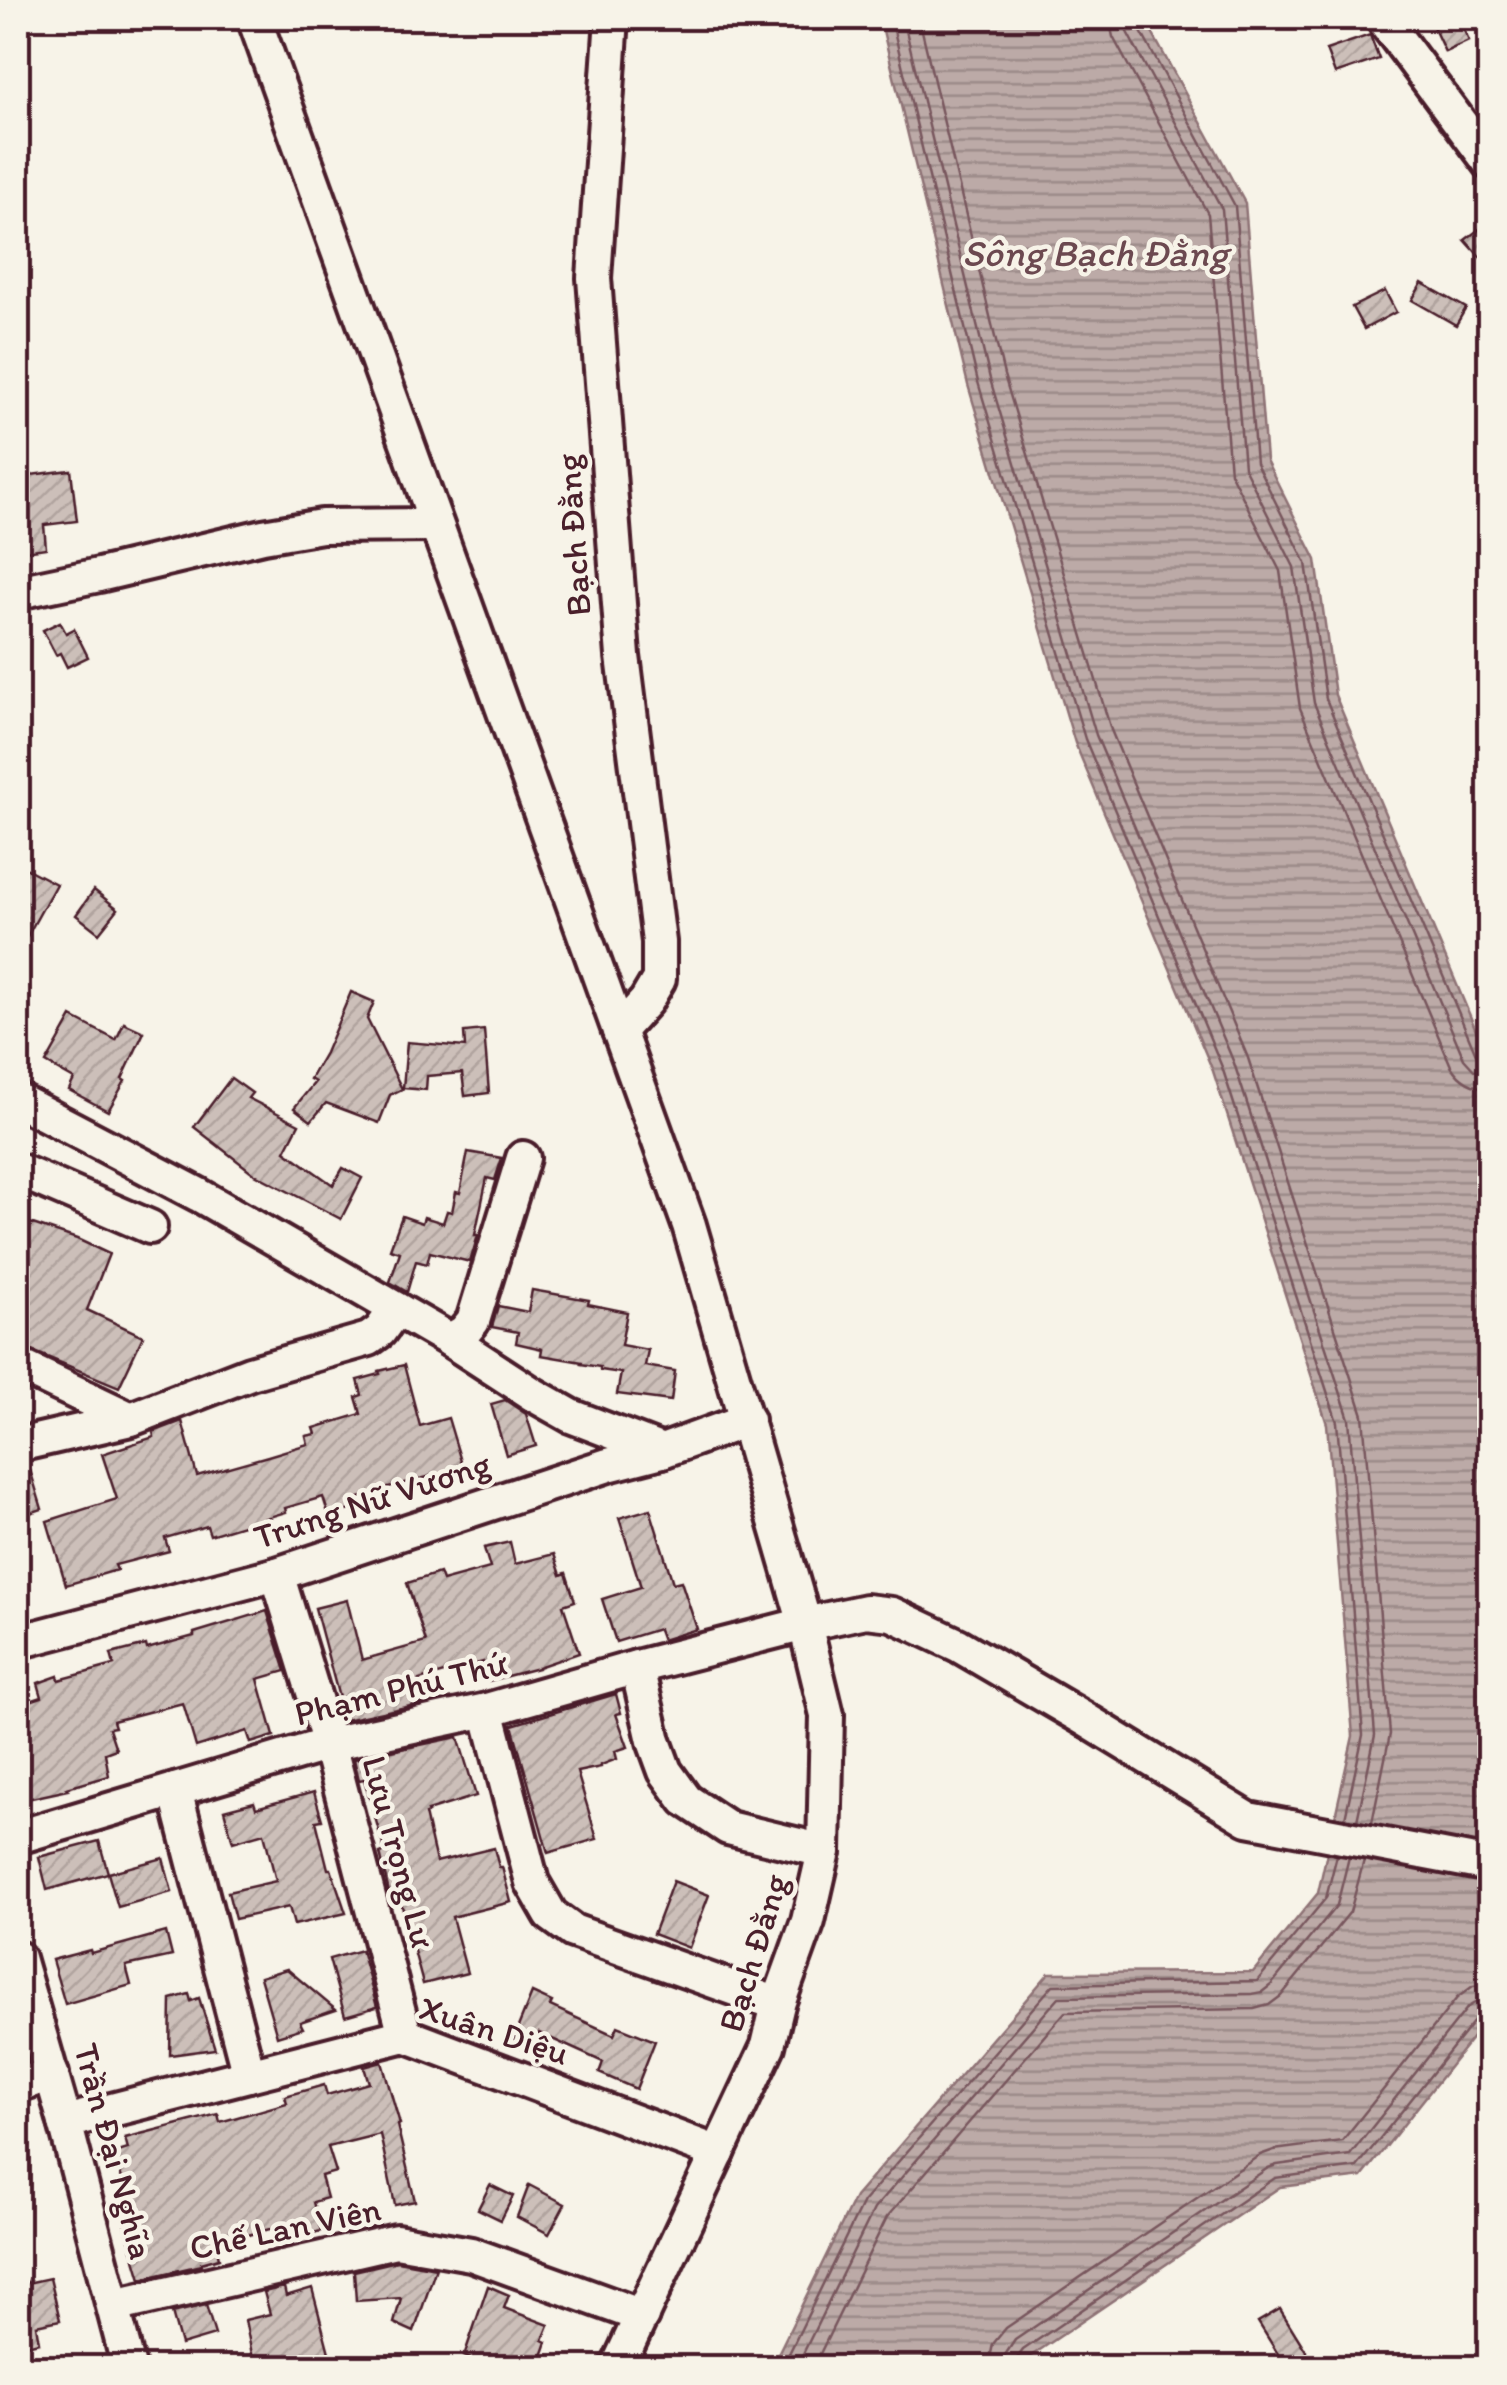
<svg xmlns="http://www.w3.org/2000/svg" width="1507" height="2385" viewBox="0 0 1507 2385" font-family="Itim,sans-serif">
  <defs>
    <pattern id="water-rules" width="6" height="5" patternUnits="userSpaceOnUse" patternTransform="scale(2.5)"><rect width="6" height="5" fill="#bcaaa7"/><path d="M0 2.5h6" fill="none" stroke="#9b8a88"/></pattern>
    <pattern id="building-hatch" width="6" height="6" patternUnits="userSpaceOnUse" patternTransform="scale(2.5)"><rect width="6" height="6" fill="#ccbfb9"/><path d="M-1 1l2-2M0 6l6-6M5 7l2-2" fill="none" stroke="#b1a49f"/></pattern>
  </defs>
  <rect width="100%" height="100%" fill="#f7f3e8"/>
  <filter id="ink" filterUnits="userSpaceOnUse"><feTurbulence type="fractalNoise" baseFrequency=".01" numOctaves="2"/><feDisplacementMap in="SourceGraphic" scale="20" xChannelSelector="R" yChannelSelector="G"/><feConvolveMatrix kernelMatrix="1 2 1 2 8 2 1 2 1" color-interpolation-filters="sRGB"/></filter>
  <g filter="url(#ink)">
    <!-- water -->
    <polygon fill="url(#water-rules)" stroke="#8e7275" stroke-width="2.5" points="880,18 1144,18 1245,203 1266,460 1316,560 1335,695 1489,1061 1489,2017 1362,2177 1280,2187 1028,2358 1024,2367 771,2368 855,2197 1049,1973 1253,1972 1318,1893 1353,1736 1327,1424 1213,1071 1075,743 968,385"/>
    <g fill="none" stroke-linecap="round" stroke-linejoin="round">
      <!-- shore -->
      <g stroke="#78575d" stroke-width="2.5">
        <polyline points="891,18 978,382 1085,739 1222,1067 1337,1422 1363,1735 1345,1818"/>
        <polyline points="903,18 990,379 1096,735 1234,1063 1349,1419 1375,1735 1357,1821"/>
        <polyline points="919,18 1004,375 1111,730 1248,1058 1363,1415 1390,1734 1372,1823"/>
        <path d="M 1109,18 L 1113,37 L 1208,214 L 1230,472 L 1280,571 L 1300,708 L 1451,1066 C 1460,1081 1472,1088 1490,1088"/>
        <polyline points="1124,18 1127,32 1222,209 1244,467 1294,567 1314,703 1464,1059 1474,1070 1490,1073"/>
        <polyline points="1136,18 1138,26 1235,206 1256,463 1306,563 1326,699 1476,1054 1482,1060 1490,1061"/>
        <polyline points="782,2368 863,2202 1053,1985 1257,1981 1326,1898 1337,1855"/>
        <polyline points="796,2368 874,2209 1059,1997 1252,1994 1262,1992 1271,1985 1337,1905 1349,1857"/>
        <polyline points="813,2368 887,2217 1065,2012 1254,2009 1269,2005 1281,1996 1350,1912 1364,1860"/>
        <polyline points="988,2368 993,2344 1006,2328 1260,2155 1274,2150 1342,2141 1457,1998 1473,1986 1490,1984"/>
        <polyline points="1003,2368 1005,2355 1015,2340 1268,2168 1277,2165 1350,2155 1468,2007 1478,2001 1490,1999"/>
        <polyline points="1016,2368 1016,2360 1023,2350 1275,2178 1357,2167 1478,2016 1490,2012"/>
      </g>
    </g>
    <!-- building -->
    <g fill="url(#building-hatch)" stroke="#4a1f2b" stroke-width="2.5">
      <polygon points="1429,18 1458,18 1469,41 1445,52"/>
      <polygon points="1370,35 1379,59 1335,74 1326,50"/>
      <polygon points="1490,221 1490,268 1465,240"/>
      <polygon points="1422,283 1466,308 1456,325 1412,300"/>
      <polygon points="1385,291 1396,312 1364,329 1352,307"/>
      <polygon points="71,470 77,521 44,525 46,548 18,552 18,514 27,513 22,476"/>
      <polygon points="60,622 66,633 74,629 88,657 67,667 60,653 56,655 43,630"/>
      <polygon points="18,864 56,884 18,953"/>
      <polygon points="94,890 118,909 99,933 76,915"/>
      <polygon points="351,992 374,1002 367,1019 402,1089 390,1095 379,1123 326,1103 311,1121 294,1108 315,1082 310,1079 325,1053"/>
      <polygon points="72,1017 116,1040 124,1023 144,1032 122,1079 125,1081 108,1111 69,1090 74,1079 46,1063"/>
      <polygon points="484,1030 489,1093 465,1096 462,1073 427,1076 426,1090 403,1088 407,1042 465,1047 464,1032"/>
      <polygon points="231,1078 252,1093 248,1098 299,1124 285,1151 333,1185 343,1168 362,1178 341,1219 253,1173 194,1127"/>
      <polygon points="468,1152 502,1158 495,1180 487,1178 475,1235 478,1235 470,1262 430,1252 427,1264 416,1261 407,1292 390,1282 400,1252 390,1249 402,1216 422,1223 424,1217 443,1223 447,1211 452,1212 456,1192 460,1193"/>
      <polygon points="18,1219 77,1239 109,1254 87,1310 143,1336 119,1387 18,1345"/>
      <polygon points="532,1290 589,1300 588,1304 627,1312 621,1345 648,1350 645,1366 675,1371 671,1401 617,1394 621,1373 600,1370 600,1367 581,1364 582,1362 541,1355 542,1349 516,1343 518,1332 492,1327 498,1306 528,1312"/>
      <polygon points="404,1365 420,1426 448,1418 463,1468 384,1488 385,1490 359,1498 362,1507 329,1516 323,1497 285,1508 286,1512 210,1535 207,1526 165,1538 169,1551 115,1565 117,1570 66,1585 47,1521 117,1499 102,1454 154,1437 153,1432 182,1421 197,1476 268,1456 308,1444 306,1436 316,1434 314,1428 361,1414 356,1397 362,1395 358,1380 380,1374 379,1371"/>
      <polygon points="505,1400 526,1414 536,1446 506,1455 491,1404"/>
      <polygon points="28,1463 42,1509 18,1517 18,1464"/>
      <polygon points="650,1509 673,1583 681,1581 697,1629 662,1640 658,1629 616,1642 602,1599 641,1587 619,1518"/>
      <polygon points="510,1542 515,1564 554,1554 561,1575 566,1573 575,1601 563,1605 579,1653 538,1667 538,1668 488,1681 483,1662 419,1680 425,1703 345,1720 315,1608 347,1600 362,1660 426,1642 407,1583 439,1573 442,1581 490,1568 484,1548"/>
      <polygon points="267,1611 286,1671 258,1679 274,1736 251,1743 247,1731 196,1747 183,1703 113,1721 115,1727 109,1728 116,1749 105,1753 109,1776 67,1788 68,1790 18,1801 18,1705 42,1697 38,1683 58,1676 59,1680 114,1665 111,1654 146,1645 147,1649 194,1636 194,1633"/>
      <polygon points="616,1694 621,1713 616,1714 628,1747 615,1751 617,1759 601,1765 601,1767 577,1772 597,1839 548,1853 512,1725"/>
      <polygon points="458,1737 476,1796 427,1811 428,1813 425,1814 436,1862 494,1848 499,1867 502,1867 511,1902 452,1917 467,1973 423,1984 399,1895 390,1897 380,1853 385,1852 364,1779 359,1780 354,1759"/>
      <polygon points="314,1792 322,1820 316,1821 328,1869 331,1869 346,1913 294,1925 289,1907 235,1919 228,1892 276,1881 264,1833 233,1842 224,1810 254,1802 256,1808"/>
      <polygon points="99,1841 108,1873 47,1890 39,1857"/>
      <polygon points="163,1858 172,1892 118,1907 108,1873"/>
      <polygon points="673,1881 709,1895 689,1948 653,1934"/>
      <polygon points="166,1932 172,1956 126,1966 131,1985 65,2004 52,1960 90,1950 91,1953"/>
      <polygon points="361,1950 377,2007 345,2016 329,1959"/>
      <polygon points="287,1969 336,2010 300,2022 303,2028 277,2036 260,1977"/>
      <polygon points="532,1993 552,2002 550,2006 614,2035 618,2026 655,2041 636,2089 599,2073 603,2062 539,2033 531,2052 511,2044"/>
      <polygon points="189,1994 191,2001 199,1998 215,2049 170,2055 171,1999"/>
      <polygon points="382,2062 400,2124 397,2125 415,2201 395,2205 380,2134 328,2147 336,2172 321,2176 327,2198 313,2202 321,2231 303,2236 300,2226 279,2231 277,2227 248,2235 216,2245 219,2258 201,2263 201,2265 141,2279 123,2219 132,2217 115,2153 128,2149 125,2138 218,2114 220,2122 287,2103 285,2096 324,2085 327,2095 369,2083 364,2067"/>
      <polygon points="490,2185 513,2196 501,2220 478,2209"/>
      <polygon points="529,2185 565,2204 549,2234 517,2217"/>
      <polygon points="397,2261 436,2268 414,2332 394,2323 401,2298 356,2301 354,2271"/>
      <polygon points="50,2278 60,2320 36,2325 39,2342 18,2347 18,2281 26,2280 27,2283"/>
      <polygon points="488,2286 509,2295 504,2308 549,2325 543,2340 547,2342 538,2368 492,2368 464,2356"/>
      <polygon points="284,2287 286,2296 312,2288 333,2368 277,2368 275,2360 254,2364 245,2320 270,2314 264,2292"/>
      <polygon points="206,2305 215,2335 181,2345 172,2313"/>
      <polygon points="1280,2309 1306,2351 1305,2368 1277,2368 1278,2354 1258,2322"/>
    </g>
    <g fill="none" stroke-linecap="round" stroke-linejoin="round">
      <defs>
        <g id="minor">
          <polyline points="254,18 689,1225 805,1624 827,1715 824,1851 808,1921 778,2004 768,2046 617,2368"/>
          <polyline points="612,18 594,278 623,656 659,942 659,979 646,1001 619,1031"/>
          <polyline points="1382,18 1490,163"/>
          <polyline points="18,592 99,575 263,536 322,526 436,525"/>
          <polyline points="18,1100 199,1195 450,1340 534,1395 571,1416 662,1451"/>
          <polyline points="18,1170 150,1227"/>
          <polyline points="450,1340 464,1332 473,1321 523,1158"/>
          <polyline points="18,1365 131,1419"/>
          <polyline points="18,1445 131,1419 250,1373 369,1339 380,1331 396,1309"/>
          <polyline points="277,1574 329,1744 405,2035"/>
          <polyline points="18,1642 277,1574 608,1465 662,1451 747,1420"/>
          <polyline points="637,1667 654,1741 665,1771 686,1800 728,1828 824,1851"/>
          <polyline points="487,1710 532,1882 551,1915 573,1931 778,2004"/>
          <polyline points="175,1790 249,2075"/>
          <polyline points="18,1837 329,1744 487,1710 637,1667 805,1624 866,1611 892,1614 958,1645 1083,1718 1248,1819 1490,1865"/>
          <polyline points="18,1958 65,2122 129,2368"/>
          <polyline points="18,2085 52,2074"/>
          <polyline points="65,2122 405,2035 718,2153"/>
          <polyline points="114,2306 396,2241 471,2254 642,2316"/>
        </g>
      </defs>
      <!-- minor casing -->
      <use href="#minor" stroke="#4a1f2b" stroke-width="40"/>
      <!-- minor -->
      <use href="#minor" stroke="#f7f3e8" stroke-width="32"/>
    </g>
  </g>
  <g text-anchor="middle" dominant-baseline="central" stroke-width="9" stroke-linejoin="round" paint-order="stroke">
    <!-- street labels -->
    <g font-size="35" fill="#4a1f2b" stroke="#f7f3e8">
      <text transform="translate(573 535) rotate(-94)">Bạch Đằng</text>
      <text transform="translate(372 1500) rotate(-18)">Trưng Nữ Vương</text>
      <text transform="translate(401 1688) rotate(-14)">Phạm Phú Thứ</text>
      <text transform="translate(399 1852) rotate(75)">Lưu Trọng Lư</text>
      <text transform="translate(753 1953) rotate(-73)">Bạch Đằng</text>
      <text transform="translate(494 2030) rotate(18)">Xuân Diệu</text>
      <text transform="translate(114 2151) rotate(75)">Trần Đại Nghĩa</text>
      <text transform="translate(285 2228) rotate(-12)">Chế Lan Viên</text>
    </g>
    <!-- water labels -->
    <g font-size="38" font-style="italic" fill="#6c4950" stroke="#f7f3e8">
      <text x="1095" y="253">Sông Bạch Đằng</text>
    </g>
  </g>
  <!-- margin -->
  <rect width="1507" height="2385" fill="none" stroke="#f7f3e8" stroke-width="60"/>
  <rect x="30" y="30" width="1447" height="2325" fill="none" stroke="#4a1f2b" stroke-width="4" filter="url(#ink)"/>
</svg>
